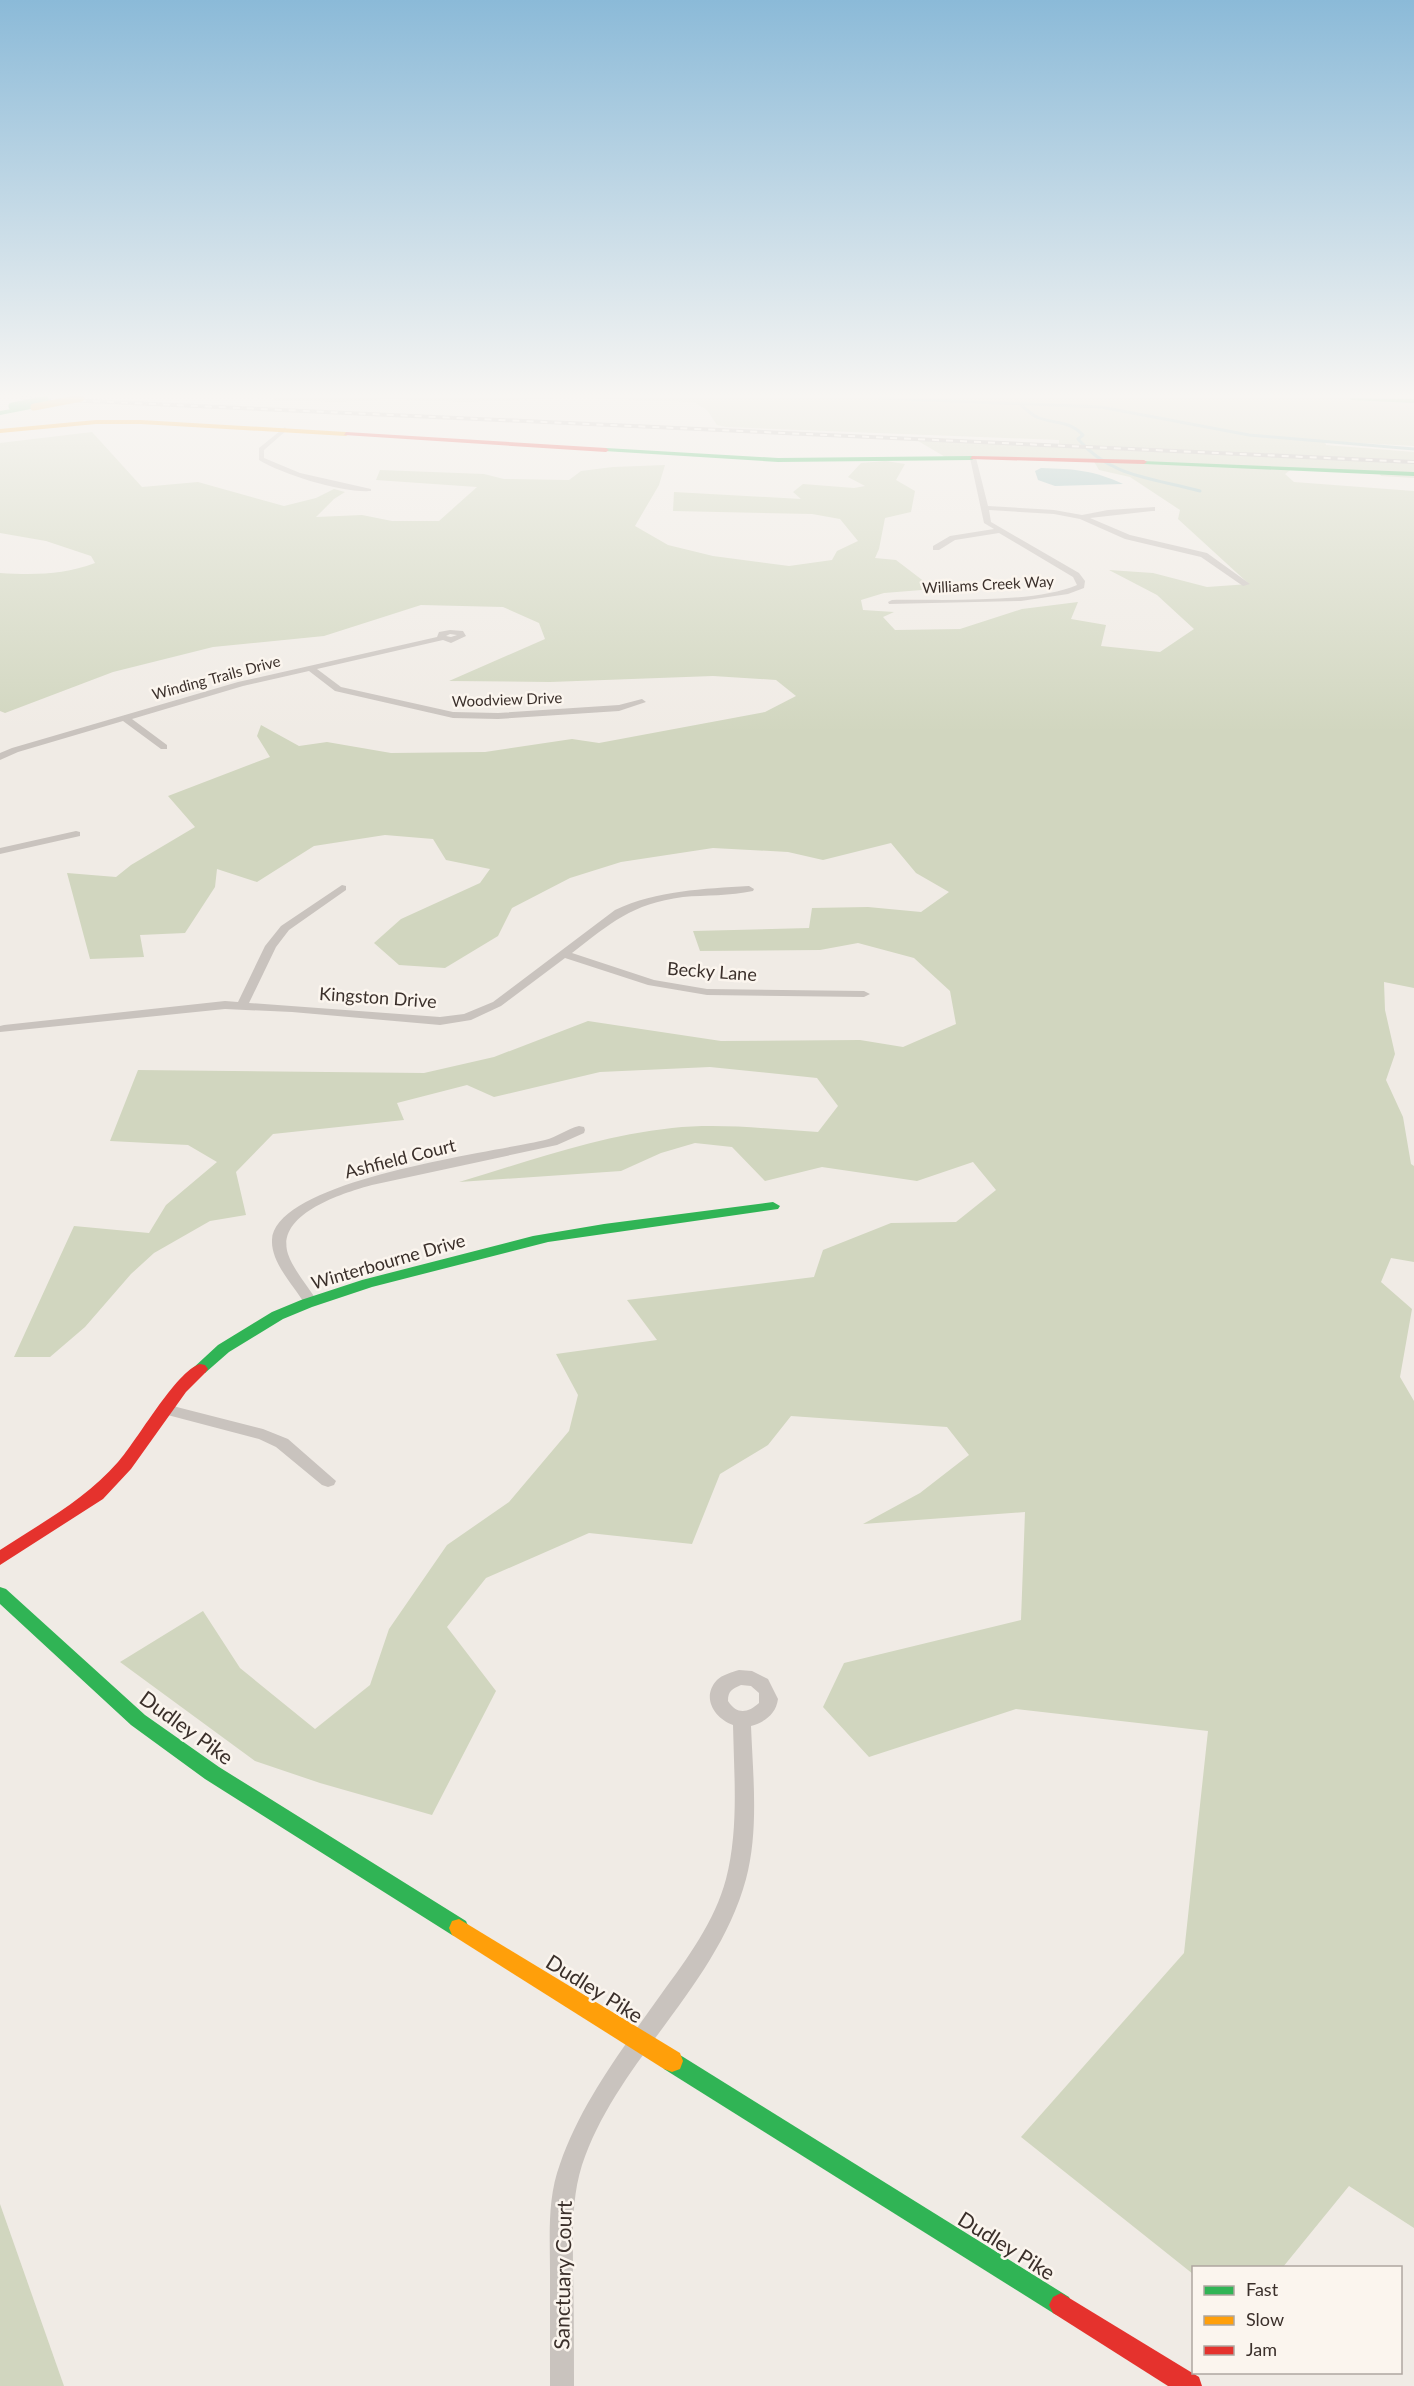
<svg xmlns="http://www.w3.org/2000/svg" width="1414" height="2386" viewBox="0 0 1414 2386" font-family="Lato,sans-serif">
  <rect width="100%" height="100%" fill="#f0ebe5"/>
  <!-- green -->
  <g fill="#d1d6bf">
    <polygon points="276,398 568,398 465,402 392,399 338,402 271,400"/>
    <path d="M 576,398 L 1352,398 L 1414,401 L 1414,446 L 1325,441 L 1326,445 L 1414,452 L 1414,478 L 1381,476 L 1378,472 L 1293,468 L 1285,474 L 1294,482 L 1414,491 L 1414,988 L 1384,982 L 1385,1010 L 1395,1054 L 1386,1080 L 1403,1117 L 1411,1164 L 1414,1166 L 1414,1262 L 1391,1258 L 1381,1282 L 1412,1309 L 1400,1377 L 1414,1401 L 1414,2228 L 1349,2186 L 1283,2267 L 1194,2268 L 1193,2274 L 1021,2137 L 1184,1953 L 1208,1731 L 1016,1709 L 869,1757 L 823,1707 L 844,1663 L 1021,1620 L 1025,1512 L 863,1524 L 920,1493 L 969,1455 L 947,1427 L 791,1416 L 768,1445 L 720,1474 L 692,1544 L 589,1533 L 486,1578 L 447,1627 L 496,1691 L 432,1815 L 320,1783 L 255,1761 L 120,1662 L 203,1611 L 240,1668 L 315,1729 L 370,1685 L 389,1629 L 447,1545 L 509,1502 L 569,1431 L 578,1395 L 556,1354 L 657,1340 L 627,1300 L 814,1277 L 823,1250 L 891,1223 L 956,1222 L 996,1190 L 973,1162 L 917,1181 L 822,1167 L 765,1181 L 732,1147 L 695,1143 L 661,1153 L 621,1171 L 459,1182 C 529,1161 598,1136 672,1128 C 720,1123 770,1129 818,1132 L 838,1106 L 817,1078 L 710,1067 L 600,1072 L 494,1097 L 467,1085 L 397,1103 L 404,1120 L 273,1134 L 236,1172 L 246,1215 L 210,1221 L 154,1253 L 131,1274 L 85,1327 L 50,1357 L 14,1357 L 74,1226 L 149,1233 L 166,1205 L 217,1162 L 188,1145 L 110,1141 L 138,1070 L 424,1073 L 494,1057 L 588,1021 L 721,1041 L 860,1040 L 903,1047 L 956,1024 L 950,991 L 914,958 L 858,943 L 820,950 L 700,951 L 693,931 L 809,928 L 812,908 L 868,907 L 921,912 L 949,892 L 916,873 L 891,843 L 823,860 L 788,852 L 713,848 L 621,862 L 570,878 L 512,908 L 498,936 L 445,968 L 399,965 L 374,943 L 401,919 L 480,883 L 490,869 L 446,860 L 433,839 L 385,835 L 314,846 L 257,882 L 217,869 L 215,887 L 185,933 L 140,935 L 144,957 L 90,959 L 67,873 L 116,877 L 131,865 L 195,827 L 168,796 L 270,757 L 257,736 L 261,725 L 299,746 L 327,742 L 391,753 L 485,752 L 572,739 L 599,743 L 765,712 L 796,696 L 776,680 L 713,676 L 550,682 L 449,681 L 545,639 L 539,623 L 503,607 L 421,605 L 324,636 L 213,647 L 113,672 L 5,713 L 0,711 L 0,573 C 34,575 63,575 95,563 L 91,556 L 46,541 L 0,533 L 0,443 L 92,432 L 142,487 L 198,482 L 284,506 L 316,498 L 334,489 L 345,492 L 334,499 L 316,517 L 362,515 L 392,521 L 439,521 L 477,487 L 376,480 L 380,470 L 484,474 L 504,479 L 569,480 L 581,471 L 613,467 L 665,465 L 659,485 L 635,526 L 668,545 L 713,556 L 789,566 L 832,560 L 837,551 L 858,541 L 840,519 L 812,514 L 673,511 L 674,492 L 801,499 L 793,492 L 803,484 L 854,488 L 865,486 L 848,477 L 861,463 L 886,461 L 905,464 L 896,480 L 915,491 L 911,512 L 885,518 L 879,549 L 875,558 L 896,560 L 934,589 L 884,593 L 861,600 L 863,610 L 894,612 L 883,617 L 895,630 L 960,629 L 1022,609 L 1078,602 L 1071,619 L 1106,625 L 1101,646 L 1160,652 L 1194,629 L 1157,595 L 1109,570 L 1153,573 L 1207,587 L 1249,584 L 1178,519 L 1180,510 L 1130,477 L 1099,470 L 1093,460 L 947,458 L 913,438 L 1059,445 L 1059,440 L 726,427 L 717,425 L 707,410 L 694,402 Z"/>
    <polygon points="0,2204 64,2386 0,2386"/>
  </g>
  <!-- water -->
  <path fill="#a1c2c1" d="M 1041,468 C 1074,469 1093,470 1123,484 L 1055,486 L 1038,480 L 1035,471 Z"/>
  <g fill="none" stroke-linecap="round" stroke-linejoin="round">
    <!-- stream -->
    <g stroke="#a1c2c1" stroke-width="3">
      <polyline points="879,398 1101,407 1249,435 1414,449"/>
      <path d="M 1021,405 C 1026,409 1032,415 1037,417 C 1055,425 1067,419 1083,435 L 1078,439 C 1111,478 1154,478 1200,491"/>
    </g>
    <!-- street -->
    <g fill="#c9c3be" fill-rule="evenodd">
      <path d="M 285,427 L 287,430 L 264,450 L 264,458 L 300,473 L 371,489 L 371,491 C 342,493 284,475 259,460 L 259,448 Z"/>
      <path d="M 973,456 L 976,458 L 988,506 L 1054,510 L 1082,515 L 1108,510 L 1155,507 L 1155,511 L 1152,511 L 1090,518 L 1130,535 L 1207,553 L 1250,584 L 1243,586 L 1201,557 L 1125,539 L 1080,519 L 1054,514 L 989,510 L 991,522 L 1079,573 L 1085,581 L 1084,588 L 1068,594 L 1021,601 L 889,604 L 888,602 L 892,600 C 942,599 1033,604 1077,585 L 1073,577 L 999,533 L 955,540 L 939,550 L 933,550 L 933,546 L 950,536 L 994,529 L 984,523 L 970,458 Z"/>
      <path d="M 450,630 L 463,631 L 466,636 L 451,643 L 443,640 L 317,669 L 341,687 L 453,712 L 498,713 L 619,705 L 642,699 L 646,702 L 619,711 L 498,719 L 453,718 L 335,691 L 309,671 L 243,686 L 132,719 L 167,745 L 167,749 L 161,749 L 123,721 L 18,752 L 0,760 L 0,753 L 12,748 L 238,682 L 437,637 L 439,632 ZM 450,634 L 457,635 L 451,637 L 446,636 Z"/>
      <polygon points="76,831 80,832 80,836 0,854 0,848"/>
      <path d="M 342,885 L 346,886 L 346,890 L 289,930 L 276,947 L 249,1003 L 440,1017 L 464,1014 L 493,1002 L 615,910 C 658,890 703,889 749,886 L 754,889 L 753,891 C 730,896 706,895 683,897 C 631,904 611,923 572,953 L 654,980 L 707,989 L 864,991 L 870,994 L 864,997 L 707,995 L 648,985 L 565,958 L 501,1006 L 471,1020 L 440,1025 L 292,1012 L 225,1009 L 0,1032 L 0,1026 L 4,1025 L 225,1001 L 238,1002 L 265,946 L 281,926 Z"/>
      <path d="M 579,1126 L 584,1127 L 585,1130 L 584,1133 L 557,1145 L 372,1185 C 343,1193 275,1214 288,1254 C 294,1271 308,1286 317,1301 L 315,1304 L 305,1304 C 294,1286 271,1263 272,1240 C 275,1179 496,1152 545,1140 C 557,1137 567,1129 579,1126 Z"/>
      <polygon points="165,1404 263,1429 288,1439 336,1481 334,1485 328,1487 322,1485 276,1447 259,1439 160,1413 157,1409 160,1405"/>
      <path d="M 739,1670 L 752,1671 L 768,1679 L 778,1699 C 776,1714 765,1722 751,1726 C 753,1776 759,1830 746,1879 C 717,1987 617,2060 582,2165 C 571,2200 573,2236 573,2273 C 574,2310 574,2348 574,2386 L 550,2386 C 550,2348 550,2310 550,2272 C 550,2236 547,2199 560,2164 C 582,2101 623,2048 662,1993 C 687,1959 715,1921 726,1879 C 739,1829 734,1776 733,1725 C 714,1718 701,1697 717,1680 C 722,1675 732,1672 739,1670 ZM 741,1685 L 751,1686 L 759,1693 L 759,1703 C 748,1713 737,1715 728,1701 C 728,1691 732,1689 741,1685 Z"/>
    </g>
    <!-- fast -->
    <g fill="#30b455" fill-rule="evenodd">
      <polygon points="1349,398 1414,399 1414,403 1352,400"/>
      <polygon points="34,405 36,408 0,415 0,411"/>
      <polygon points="606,448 778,458 972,456 975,458 972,460 778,462 604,451"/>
      <polygon points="1142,461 1414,472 1414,476 1144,464"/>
      <polygon points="773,1202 780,1206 778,1209 548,1242 372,1287 312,1307 283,1319 229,1352 205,1373 195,1373 192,1369 218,1345 272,1312 301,1300 362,1280 533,1236 604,1224"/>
      <polygon points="0,1587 6,1589 145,1715 219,1767 466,1921 469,1928 466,1935 459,1937 452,1935 205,1779 131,1725 0,1604"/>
      <polygon points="672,2050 1069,2297 1073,2305 1069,2313 1061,2317 1053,2313 664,2069 661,2061 664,2053"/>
    </g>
    <!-- slow -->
    <g fill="#ff9f0a" fill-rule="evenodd">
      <polygon points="96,420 141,420 346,432 349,434 346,436 141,424 96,424 0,433 0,429"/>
      <polygon points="459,1919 680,2053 683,2061 680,2069 672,2072 664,2069 452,1935 449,1928 452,1921"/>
    </g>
    <!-- jam -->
    <g fill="#e5322d" fill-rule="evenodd">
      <polygon points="346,432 606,448 609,450 606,452 344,435"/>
      <polygon points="972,456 1144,460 1147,462 1144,464 970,459"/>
      <path d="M 200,1364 L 205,1365 L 208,1369 L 205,1373 L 186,1392 L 131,1469 L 103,1499 L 0,1565 L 0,1550 C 41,1523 85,1500 118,1462 C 137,1441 176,1371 200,1364 Z"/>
      <polygon points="1061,2293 1199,2377 1202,2386 1168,2386 1053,2313 1049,2305 1053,2297"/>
    </g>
    <defs>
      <polyline id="rail" points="23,398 1414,462"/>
    </defs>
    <!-- rail casing -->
    <use href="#rail" stroke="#b1aca8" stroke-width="4"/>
    <!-- rail -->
    <use href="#rail" stroke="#fbf5ee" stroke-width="2" stroke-dasharray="7" stroke-linecap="butt"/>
    <!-- fast-bridge -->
    <polyline stroke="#30b455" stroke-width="7" points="12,406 45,400"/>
    <!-- slow-bridge -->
    <polyline stroke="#ff9f0a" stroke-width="7" points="34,407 81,398"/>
  </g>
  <!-- sky -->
  <linearGradient id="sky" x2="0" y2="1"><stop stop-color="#8bbad8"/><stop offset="0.54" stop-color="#f8f6f3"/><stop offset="1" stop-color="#f8f6f3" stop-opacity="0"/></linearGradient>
  <rect width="1414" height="733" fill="url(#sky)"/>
  <g text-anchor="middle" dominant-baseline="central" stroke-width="5" stroke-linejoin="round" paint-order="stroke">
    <!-- far-street labels -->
    <g font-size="15" fill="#3b302b" stroke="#fbf5ee">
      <text transform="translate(988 584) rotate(-3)">Williams Creek Way</text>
      <text transform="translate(216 677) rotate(-15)">Winding Trails Drive</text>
      <text transform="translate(507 699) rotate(-2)">Woodview Drive</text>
    </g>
    <!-- street labels -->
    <g font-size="18" fill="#3b302b" stroke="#fbf5ee">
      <text transform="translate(712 971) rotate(4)">Becky Lane</text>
      <text transform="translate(378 997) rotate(4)">Kingston Drive</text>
      <text transform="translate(400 1158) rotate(-14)">Ashfield Court</text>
      <text transform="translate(388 1261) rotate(-16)">Winterbourne Drive</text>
    </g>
    <!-- near-street labels -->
    <g font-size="21" fill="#3b302b" stroke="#fbf5ee">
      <text transform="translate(187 1727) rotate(36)">Dudley Pike</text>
      <text transform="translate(595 1988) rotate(32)">Dudley Pike</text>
      <text transform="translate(1007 2245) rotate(32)">Dudley Pike</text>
      <text transform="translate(562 2275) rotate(-89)">Sanctuary Court</text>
    </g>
  </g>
  <!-- legend -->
  <rect x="1192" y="2266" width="210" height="108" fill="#fbf5ee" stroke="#aea6a0" stroke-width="1.5"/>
  <rect x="1204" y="2286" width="30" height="9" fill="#30b455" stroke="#aea6a0" stroke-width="1.5"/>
  <text x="1246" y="2296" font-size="18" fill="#3b302b">Fast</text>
  <rect x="1204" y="2316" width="30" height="9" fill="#ff9f0a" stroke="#aea6a0" stroke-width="1.5"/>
  <text x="1246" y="2326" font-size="18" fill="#3b302b">Slow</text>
  <rect x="1204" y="2346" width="30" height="9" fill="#e5322d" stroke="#aea6a0" stroke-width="1.5"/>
  <text x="1246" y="2356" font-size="18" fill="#3b302b">Jam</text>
</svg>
